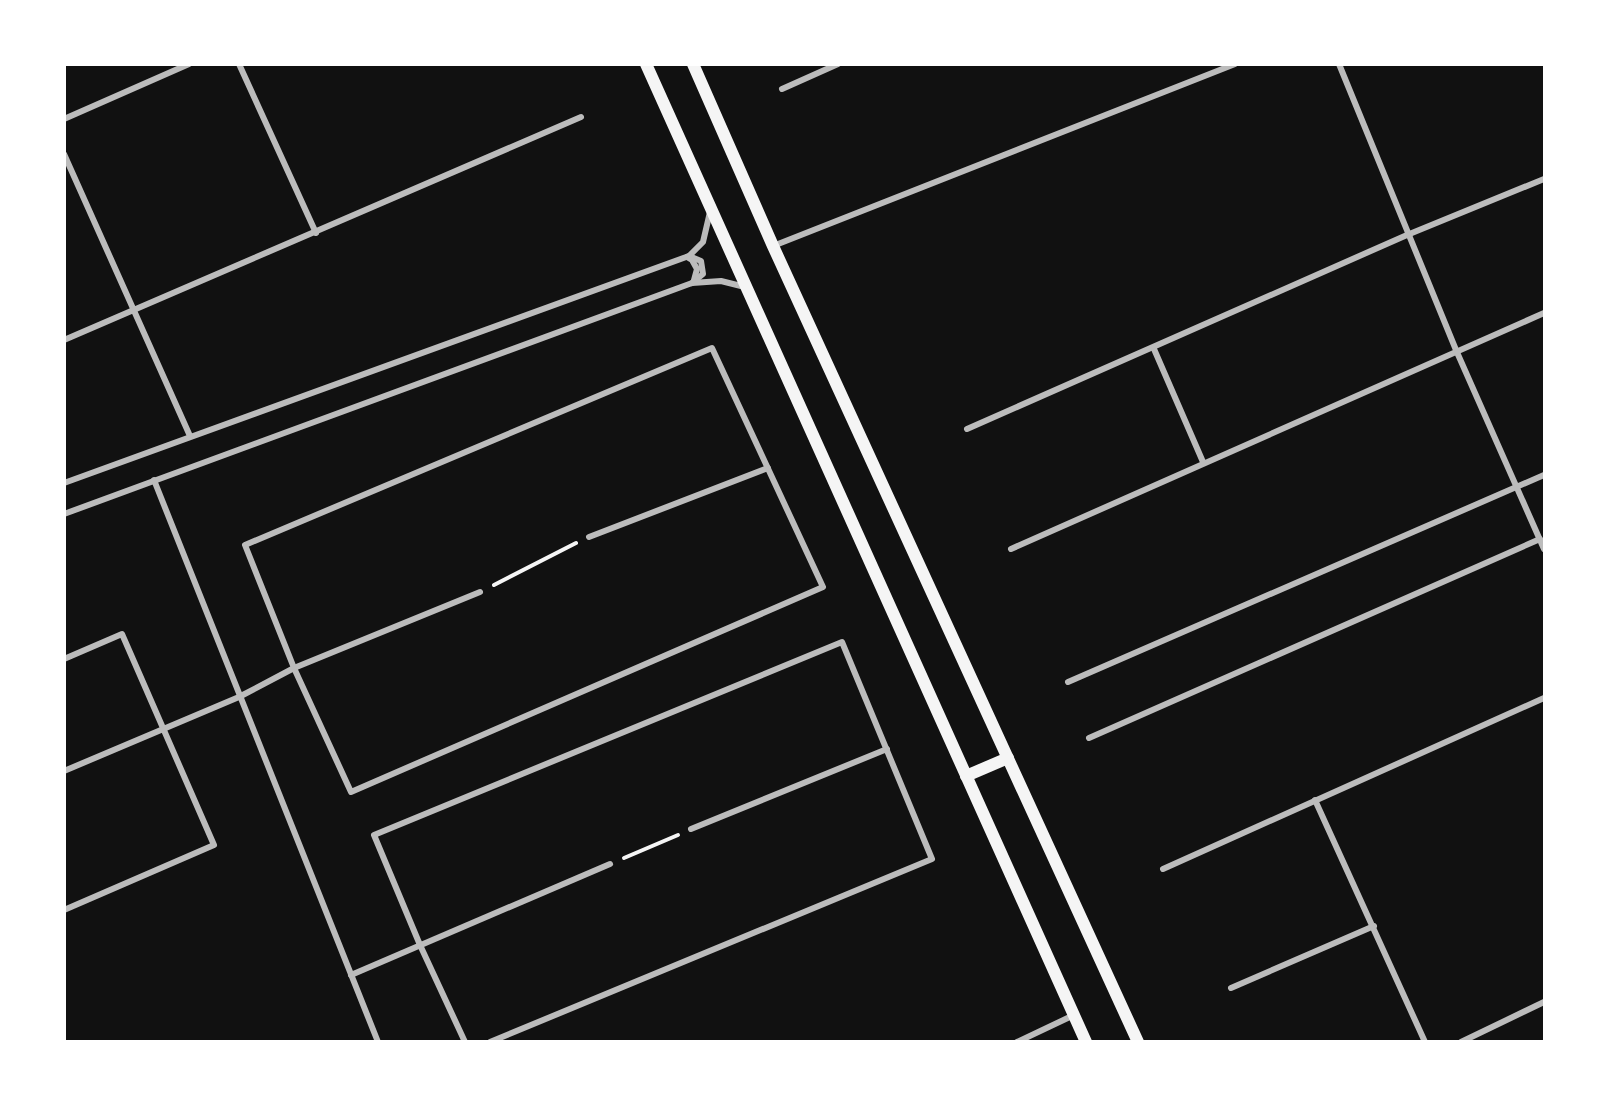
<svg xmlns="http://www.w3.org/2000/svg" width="1609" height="1106" viewBox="0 0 1609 1106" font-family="Inter,sans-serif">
  <rect width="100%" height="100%" fill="#111"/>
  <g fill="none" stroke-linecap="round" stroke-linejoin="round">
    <!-- path -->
    <g stroke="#f5f5f5" stroke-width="4">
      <polyline points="494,585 576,543"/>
      <polyline points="624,858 678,835"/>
    </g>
    <!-- minor -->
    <g stroke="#bcbcbc" stroke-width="6">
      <polyline points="239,64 316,233"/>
      <polyline points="1339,64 1456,350 1544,549"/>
      <polyline points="782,89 838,64"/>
      <polyline points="64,119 189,64"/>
      <polyline points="64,154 190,436"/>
      <polyline points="773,246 1235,64"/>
      <polyline points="689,256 701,261 703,274 692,283"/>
      <polyline points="687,257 692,260 697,269 694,280"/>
      <polyline points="64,340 581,117"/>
      <polygon points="712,348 823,587 351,792 294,668 245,545"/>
      <polyline points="1154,349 1203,462"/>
      <polyline points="967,429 1407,235 1544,179"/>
      <polyline points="154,480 378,1042"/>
      <polyline points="64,483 689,256 703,242 710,212"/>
      <polyline points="64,514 692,283 721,281 745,287"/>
      <polyline points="589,537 768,468"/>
      <polyline points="1011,549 1544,313"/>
      <polyline points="64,659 122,634 214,845 64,910"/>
      <polyline points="1068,682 1544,475"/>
      <polyline points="1089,738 1540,539"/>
      <polyline points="64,771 239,697 294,668 480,592"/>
      <polyline points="1315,800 1425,1042"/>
      <polyline points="691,829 887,749"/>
      <polyline points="1163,869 1544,698"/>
      <polyline points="351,975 610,864"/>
      <polyline points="1231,988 1374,926"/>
      <polyline points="465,1042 420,945 374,835 842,642 932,859 490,1042"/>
      <polyline points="1017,1042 1074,1015"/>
      <polyline points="1461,1042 1544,1002"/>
    </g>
    <!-- secondary -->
    <g stroke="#f5f5f5" stroke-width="12">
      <polyline points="646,64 1086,1042"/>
      <polyline points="693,64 773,246 1138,1042"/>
      <polyline points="966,776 1008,758"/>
    </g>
  </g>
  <!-- border -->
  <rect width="1609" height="1106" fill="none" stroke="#ffffff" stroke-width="132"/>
</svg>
